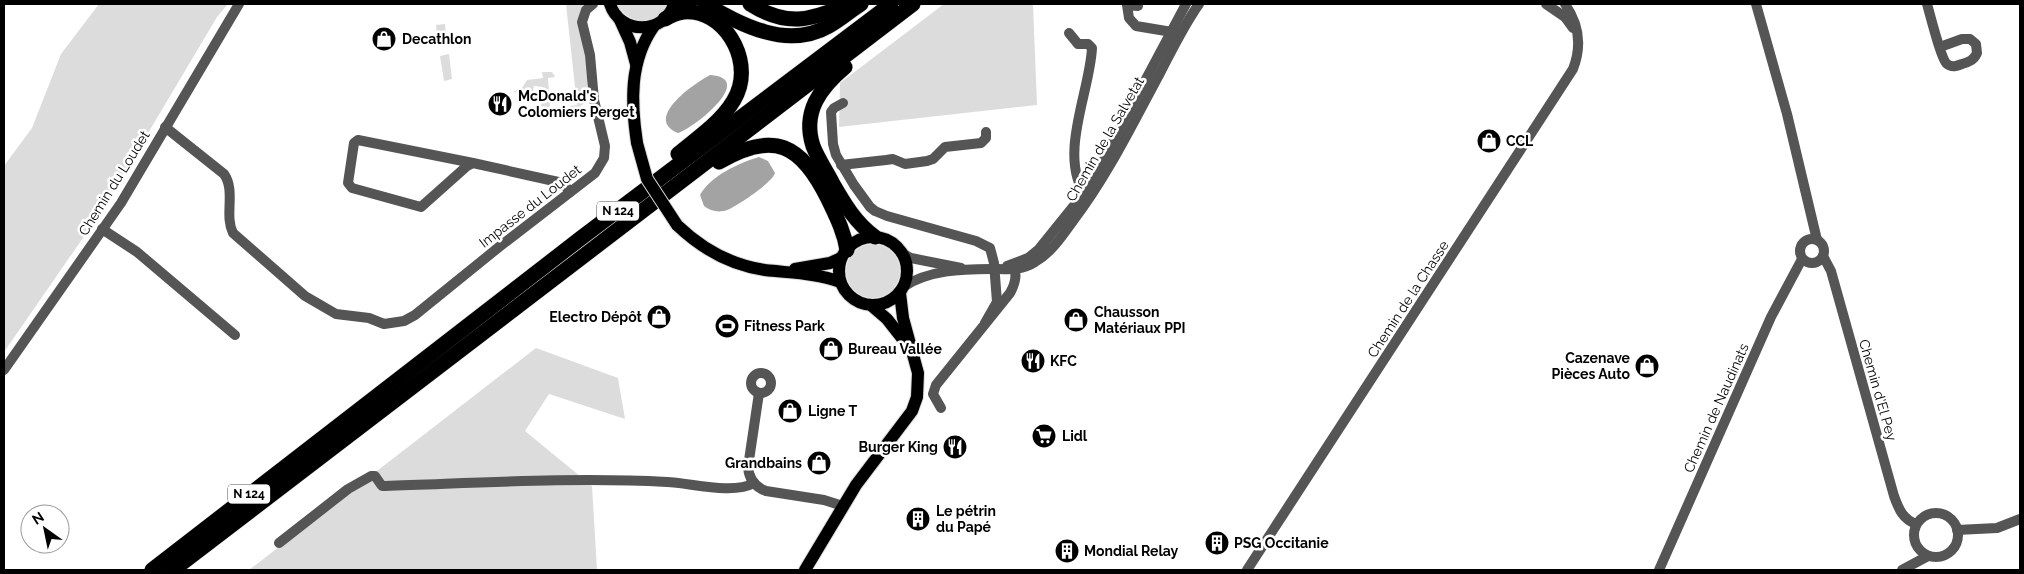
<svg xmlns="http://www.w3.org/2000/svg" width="2024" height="574" viewBox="0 0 2024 574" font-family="Raleway,sans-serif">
  <rect width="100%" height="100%" fill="#fff"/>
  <!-- green -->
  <g fill="#dcdcdc">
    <polygon points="99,4 228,4 217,17 110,197 104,196 99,204 103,209 4,352 4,166 32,128 61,54"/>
    <polygon points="566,4 584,4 579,16 585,50 588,80 585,98 584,103 569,117 568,114 570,106 577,105"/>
    <path d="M 617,4 L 667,4 C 659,30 628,25 617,4 Z"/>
    <polygon points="944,4 1045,4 1033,5 1037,105 839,127 840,83"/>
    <polygon points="445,24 447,44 438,45 436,25"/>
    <polygon points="449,54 452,79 444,81 440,56"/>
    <polygon points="542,72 552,72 555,77 548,78 550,108 541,106 543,87 534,86 532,95 513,92 522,88 527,80 543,78"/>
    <circle cx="873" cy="271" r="27"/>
    <polygon points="536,348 618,378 625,419 549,394 525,431 592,486 597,570 249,570"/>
  </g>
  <!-- water -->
  <g fill="#a3a3a3">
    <path d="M 710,75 C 757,78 694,128 678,133 C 643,119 693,84 710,75 Z"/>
    <path d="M 759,157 L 768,161 L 775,173 C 772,183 737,206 727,210 C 719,213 710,211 704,206 L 700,195 C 710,176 739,163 759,157 Z"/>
  </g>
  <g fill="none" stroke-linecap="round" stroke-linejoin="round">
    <defs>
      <g id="major">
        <path d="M 610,4 C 620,35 664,35 674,4"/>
        <polyline points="620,20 630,42 636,64"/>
        <path d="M 637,143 C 631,103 629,61 654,26"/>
        <path d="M 677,225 C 702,249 730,265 765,270 C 790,273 816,273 840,282"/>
        <circle cx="873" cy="271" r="34"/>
        <polyline points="795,269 830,263 841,258"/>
        <polyline points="872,306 887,319 909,347"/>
        <polyline points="805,570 856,485 912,411 917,397 918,373 903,318 900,293"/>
      </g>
      <g id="highway">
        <path d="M 705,4 C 742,25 787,50 829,26 C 840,20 850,11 861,4"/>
        <path d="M 750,4 C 786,27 811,21 848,4"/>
        <path d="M 665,19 C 670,16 677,13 683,12 C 723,8 753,58 737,94 C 726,119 698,137 678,154"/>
        <path d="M 845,67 C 820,88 802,112 813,146 C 818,159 827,172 833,184 C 845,205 856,223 875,237"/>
        <path d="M 719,162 C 774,130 801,144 828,199 C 836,216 844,231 847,250"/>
        <polyline points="152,570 581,238 891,4"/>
        <polyline points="173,570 913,4"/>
      </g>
    </defs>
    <!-- major casing -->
    <use href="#major" stroke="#dbdbdb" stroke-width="14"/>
    <!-- highway casing -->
    <use href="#highway" stroke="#dbdbdb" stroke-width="16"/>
    <!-- minor -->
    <g stroke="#555" stroke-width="10">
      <polyline points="1546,4 1565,17 1573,28"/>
      <polyline points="1756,4 1787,114 1817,240"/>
      <path d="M 1927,4 C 1930,14 1941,59 1947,64 C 1952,68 1957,66 1962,64 C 1969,62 1974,60 1977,53 L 1976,44 L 1970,39 L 1962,39 L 1940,47"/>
      <polyline points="1138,6 1127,5 1129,18 1136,26 1172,32"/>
      <path d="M 1069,33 L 1078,44 L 1088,44 L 1092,48 C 1090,91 1059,153 1084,193"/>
      <polyline points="843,103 834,108 831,112 833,144 836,155 854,185 870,207 875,211 887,216 976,241 990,248 994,263 997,302 985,323"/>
      <path d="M 165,127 L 224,174 C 236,191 224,215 233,233 L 305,296 L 336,314 L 369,318 L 384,324 L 404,321 L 415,315 L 499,247 L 595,173 L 604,158 L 605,146 L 594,100 L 590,55 L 582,22 L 586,10 L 593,4"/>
      <polyline points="473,163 358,140 354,143 348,183 352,188 421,207 467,166 473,163 563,183 570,192"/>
      <polyline points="841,165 886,160 893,159 905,164 927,161 933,159 945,147 981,143 986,138 986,132"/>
      <polyline points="102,229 137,252 235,335"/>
      <circle cx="1812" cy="251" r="12"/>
      <polyline points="902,253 911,258 961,268"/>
      <path d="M 1823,256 L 1831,271 L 1894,496 C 1899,510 1903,519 1916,524"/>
      <polyline points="1007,266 1028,258 1039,249 1081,197 1099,167 1186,4"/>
      <path d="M 903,287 C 928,270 962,269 991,269 C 1007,269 1021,271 1035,262 C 1051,253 1063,235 1073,221 C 1108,175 1133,123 1160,73 C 1172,50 1184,25 1199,4"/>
      <polyline points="4,370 121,203 239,4"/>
      <circle cx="761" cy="383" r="10"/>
      <path d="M 759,393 L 748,467 C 749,479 755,487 766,491 L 824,500 L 843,506"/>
      <path d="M 941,408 L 933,394 L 936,385 L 1010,293 C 1015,284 1018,273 1012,265"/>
      <circle cx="1936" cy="535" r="22"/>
      <polyline points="1957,530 1997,528 2020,519"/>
      <path d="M 279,543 L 348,489 L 371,476 L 375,476 L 382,486 L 385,486 C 479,483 573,477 667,482 C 691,483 733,495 754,483"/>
      <path d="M 1247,570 L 1573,69 C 1582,46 1579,24 1565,4"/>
      <polyline points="1659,570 1771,317 1802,259"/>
      <polyline points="1902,570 1928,556"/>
    </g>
    <!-- major -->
    <use href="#major" stroke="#000" stroke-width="12"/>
    <!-- highway -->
    <use href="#highway" stroke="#000" stroke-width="15"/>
    <defs>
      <polyline id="major-bridge" points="637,143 647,179 677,225"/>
    </defs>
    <!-- major-bridge casing -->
    <use href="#major-bridge" stroke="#dbdbdb" stroke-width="14" stroke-linecap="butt"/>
    <!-- major-bridge -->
    <use href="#major-bridge" stroke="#000" stroke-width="12"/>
  </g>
  <!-- icons -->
  <defs>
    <symbol id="shop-disc" viewBox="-11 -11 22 22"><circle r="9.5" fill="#000" stroke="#fff"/><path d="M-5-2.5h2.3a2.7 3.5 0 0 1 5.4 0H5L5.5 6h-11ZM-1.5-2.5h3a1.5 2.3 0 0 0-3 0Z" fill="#fff"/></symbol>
    <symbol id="restaurant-disc" viewBox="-11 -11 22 22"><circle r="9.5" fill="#000" stroke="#fff"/><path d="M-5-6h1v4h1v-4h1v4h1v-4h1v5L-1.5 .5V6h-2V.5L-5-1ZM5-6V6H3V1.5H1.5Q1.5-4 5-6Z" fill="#fff"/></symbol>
    <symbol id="stadium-disc" viewBox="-11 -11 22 22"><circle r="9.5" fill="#000" stroke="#fff"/><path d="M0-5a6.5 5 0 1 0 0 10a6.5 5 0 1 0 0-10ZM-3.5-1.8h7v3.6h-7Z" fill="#fff"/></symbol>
    <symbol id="supermarket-disc" viewBox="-11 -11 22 22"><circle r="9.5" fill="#000" stroke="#fff"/><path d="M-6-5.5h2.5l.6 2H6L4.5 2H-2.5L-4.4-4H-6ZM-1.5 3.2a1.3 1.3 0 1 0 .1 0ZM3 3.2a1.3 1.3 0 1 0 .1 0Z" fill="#fff"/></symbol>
    <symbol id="building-disc" viewBox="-11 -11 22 22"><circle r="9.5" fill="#000" stroke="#fff"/><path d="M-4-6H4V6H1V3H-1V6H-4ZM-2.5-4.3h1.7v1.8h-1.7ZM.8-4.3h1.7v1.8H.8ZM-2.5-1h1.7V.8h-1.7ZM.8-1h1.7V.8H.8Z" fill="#fff"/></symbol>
  </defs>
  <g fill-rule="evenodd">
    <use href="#shop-disc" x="370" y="25" width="28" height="28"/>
    <use href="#restaurant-disc" x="486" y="90" width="28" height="28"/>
    <use href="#shop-disc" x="1475" y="127" width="28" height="28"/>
    <use href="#shop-disc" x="645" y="303" width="28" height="28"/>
    <use href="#shop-disc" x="1062" y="306" width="28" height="28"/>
    <use href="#stadium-disc" x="713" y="312" width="28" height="28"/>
    <use href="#shop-disc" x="817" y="335" width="28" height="28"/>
    <use href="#restaurant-disc" x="1019" y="347" width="28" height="28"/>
    <use href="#shop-disc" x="1633" y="352" width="28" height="28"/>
    <use href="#shop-disc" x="776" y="397" width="28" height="28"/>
    <use href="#supermarket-disc" x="1030" y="422" width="28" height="28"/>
    <use href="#restaurant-disc" x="941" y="433" width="28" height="28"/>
    <use href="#shop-disc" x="805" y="449" width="28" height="28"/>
    <use href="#building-disc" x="904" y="505" width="28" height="28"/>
    <use href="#building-disc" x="1203" y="529" width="28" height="28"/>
    <use href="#building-disc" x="1053" y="537" width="28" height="28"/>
  </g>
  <g text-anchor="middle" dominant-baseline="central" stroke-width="5" stroke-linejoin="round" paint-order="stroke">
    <!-- shield labels -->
    <g fill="#fff" stroke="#4c4c4c" stroke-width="1">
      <rect x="597" y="201.5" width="42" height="19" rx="4"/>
      <rect x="228" y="484.5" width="42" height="19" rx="4"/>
    </g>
    <g font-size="12" font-weight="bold" fill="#000">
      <text x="618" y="211">N 124</text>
      <text x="249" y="494">N 124</text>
    </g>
    <!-- poi labels -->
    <g font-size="14" font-weight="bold" fill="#000" stroke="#fff" text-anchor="start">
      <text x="402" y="39">Decathlon</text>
      <text x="518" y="96">McDonald's<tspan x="518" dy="16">Colomiers Perget</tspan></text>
      <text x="1506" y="141">CCL</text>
      <text x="1094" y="312">Chausson<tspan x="1094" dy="16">Matériaux PPI</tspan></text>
      <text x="642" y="317" text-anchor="end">Electro Dépôt</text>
      <text x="744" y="326">Fitness Park</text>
      <text x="848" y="349">Bureau Vallée</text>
      <text x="1630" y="358" text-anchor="end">Cazenave<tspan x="1630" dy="16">Pièces Auto</tspan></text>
      <text x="1050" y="361">KFC</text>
      <text x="808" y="411">Ligne T</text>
      <text x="1062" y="436">Lidl</text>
      <text x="938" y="447" text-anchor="end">Burger King</text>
      <text x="802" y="463" text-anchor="end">Grandbains</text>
      <text x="936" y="511">Le pétrin<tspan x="936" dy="16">du Papé</tspan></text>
      <text x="1234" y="543">PSG Occitanie</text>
      <text x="1084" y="551">Mondial Relay</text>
    </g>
    <!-- street labels -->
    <g font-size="14" fill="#000" stroke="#fff">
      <text transform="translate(1105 139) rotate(-60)">Chemin de la Salvetat</text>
      <text transform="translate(114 183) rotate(-58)">Chemin du Loudet</text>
      <text transform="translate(530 206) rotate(-38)">Impasse du Loudet</text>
      <text transform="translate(1408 299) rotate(-57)">Chemin de la Chasse</text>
      <text transform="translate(1878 390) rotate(74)">Chemin d'El Pey</text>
      <text transform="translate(1716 408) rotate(-66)">Chemin de Naudinats</text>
    </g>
  </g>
  <!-- border -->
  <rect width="2024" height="574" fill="none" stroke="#000000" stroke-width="10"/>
  <!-- north arrow -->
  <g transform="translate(45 529) rotate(327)"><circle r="24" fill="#ffffff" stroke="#999999"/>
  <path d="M0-4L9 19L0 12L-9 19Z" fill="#000000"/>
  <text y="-8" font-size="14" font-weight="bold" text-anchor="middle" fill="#000000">N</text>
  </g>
</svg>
